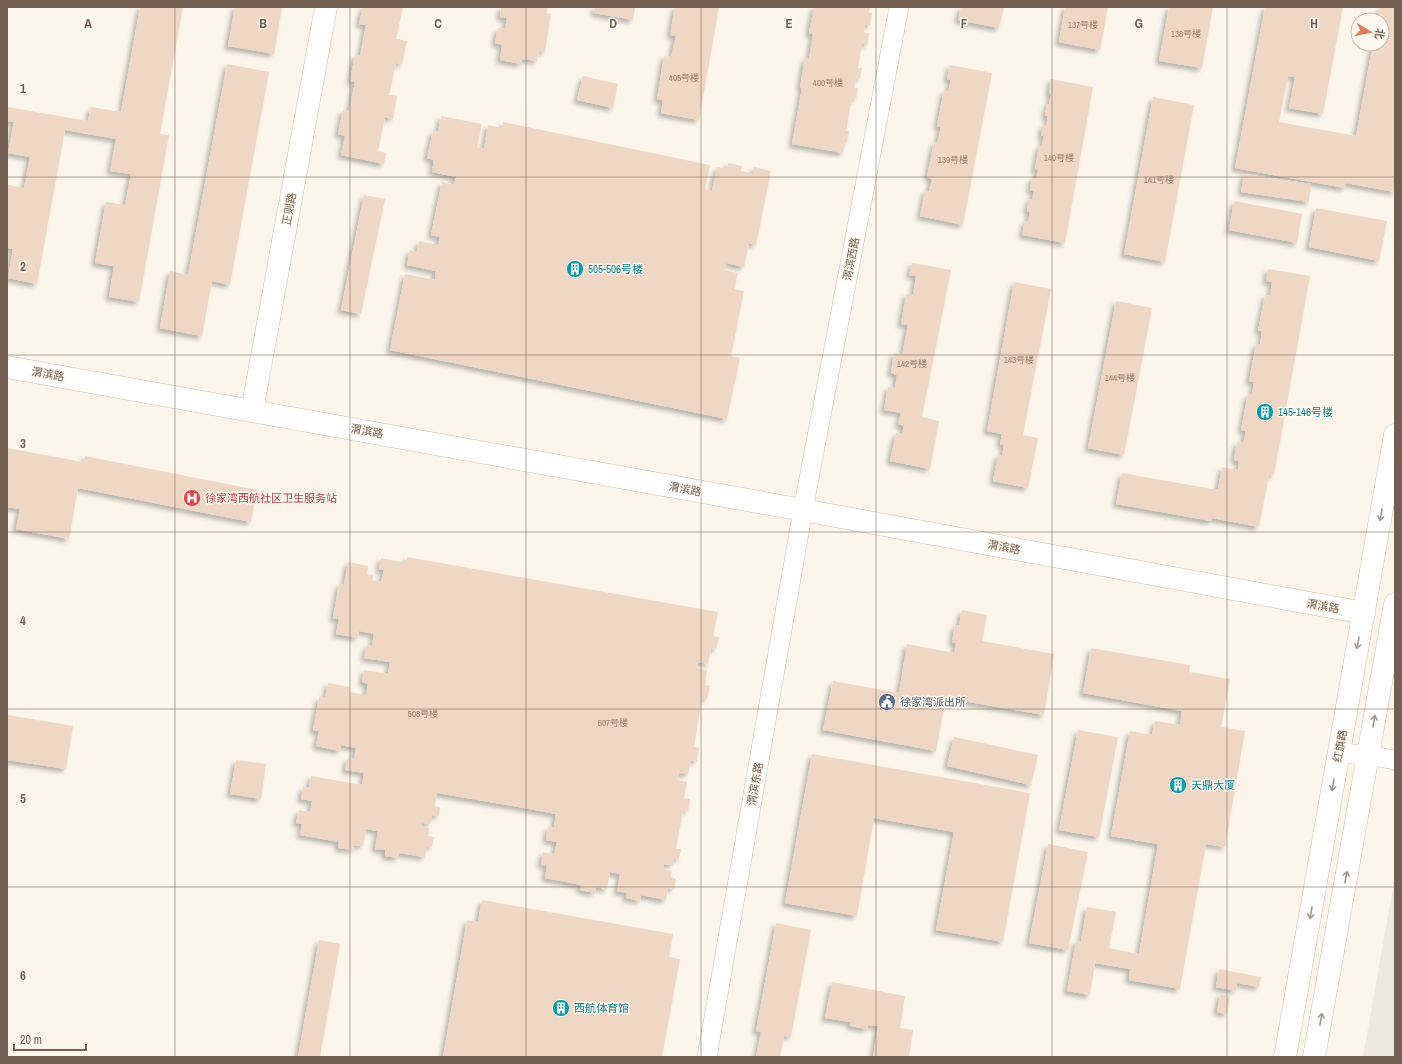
<svg xmlns="http://www.w3.org/2000/svg" width="1402" height="1064" viewBox="0 0 1402 1064" font-family="'Archivo Narrow','Noto Sans SC',sans-serif">
  <defs>
    <filter id="shadow"><feDropShadow dx="-3.5" dy="3.5" stdDeviation="2" flood-color="#0004"/></filter>
  </defs>
  <rect width="100%" height="100%" fill="#fbf5ea"/>
  <!-- industrial -->
  <polygon fill="#ede8e2" points="1395,876 1395,1057 1363,1057"/>
  <!-- building -->
  <g fill="#efd7c4" filter="url(#shadow)">
    <polygon points="140,7 183,7 160,134 169,135 139,302 109,297 114,266 95,263 106,202 125,205 131,174 110,171 116,139 65,130 37,284 8,278 13,249 7,248 7,185 24,188 30,157 8,153 14,122 7,121 7,107 88,121 91,107 121,112"/>
    <polygon points="235,7 282,7 274,54 228,46"/>
    <polygon points="363,7 403,7 396,39 407,41 402,64 396,63 389,95 397,96 393,119 385,117 378,151 386,153 384,164 341,155 345,136 338,134 343,110 349,111 355,82 350,81 355,55 360,56 366,25 359,24"/>
    <polygon points="501,7 548,7 546,13 551,14 545,52 539,51 537,61 522,59 521,64 500,60 502,45 495,43 498,28 505,29 507,18 500,17"/>
    <polygon points="595,7 635,7 633,20 594,13"/>
    <polygon points="675,7 719,7 699,120 661,113 663,100 657,99 664,56 671,57 676,36 670,35"/>
    <polygon points="814,7 870,7 869,13 872,13 870,25 865,25 864,32 869,33 867,45 862,43 858,68 862,68 860,79 856,78 854,88 858,88 856,99 852,98 846,131 849,131 847,142 845,142 843,153 792,144 802,88 800,87 805,58 809,59 813,34 809,33"/>
    <polygon points="961,7 1004,7 999,28 958,20"/>
    <polygon points="1065,7 1108,7 1100,50 1059,42"/>
    <polygon points="1169,7 1213,7 1202,68 1159,61"/>
    <polygon points="1265,7 1343,7 1323,114 1289,108 1295,77 1288,76 1279,122 1356,136 1373,44 1382,44 1382,20 1377,20 1380,7 1395,7 1395,192 1346,183 1345,188 1235,168"/>
    <polygon points="227,64 269,72 230,285 212,281 202,336 160,328 170,271 188,275"/>
    <polygon points="950,65 992,73 963,225 920,216 925,191 929,191 932,179 927,177 934,142 937,143 941,127 937,126 944,90 948,92 951,80 947,79"/>
    <polygon points="583,76 618,84 613,108 577,100"/>
    <polygon points="1051,79 1093,87 1065,243 1022,235 1025,221 1028,222 1030,212 1027,211 1029,199 1032,200 1034,191 1030,190 1032,178 1036,178 1038,170 1035,169 1039,146 1042,146 1044,136 1041,136 1043,125 1046,126 1048,116 1045,116 1047,104 1049,104 1051,94 1049,93"/>
    <polygon points="1153,97 1194,105 1165,262 1124,254"/>
    <polygon points="441,116 482,124 477,147 484,149 488,125 502,128 503,122 710,165 705,189 712,191 717,167 727,169 728,163 742,166 741,171 753,174 754,167 771,171 756,245 749,243 744,267 726,263 724,270 738,273 734,289 744,291 731,356 740,358 727,419 390,350 405,274 435,280 436,271 407,265 410,250 417,252 419,241 438,245 440,237 431,235 442,182 454,185 456,177 432,172 434,160 427,158 433,131 438,132"/>
    <polygon points="1244,174 1311,184 1309,202 1241,192"/>
    <polygon points="364,195 385,199 361,314 341,310"/>
    <polygon points="1234,201 1302,214 1297,243 1229,230"/>
    <polygon points="1316,208 1387,221 1379,261 1309,247"/>
    <polygon points="912,263 951,270 922,417 939,421 930,469 890,461 896,433 902,434 904,426 898,424 901,413 884,410 888,387 895,388 897,375 891,373 894,353 902,355 908,325 901,324 906,294 913,295 916,276 909,275"/>
    <polygon points="1268,269 1310,276 1274,475 1269,475 1259,527 1212,518 1211,521 1116,504 1122,473 1218,490 1222,467 1238,470 1239,461 1234,460 1237,442 1243,443 1246,431 1241,430 1248,394 1252,395 1254,382 1249,381 1256,344 1260,345 1262,331 1258,331 1265,295 1270,296 1272,282 1266,281"/>
    <polygon points="1014,282 1051,289 1023,435 1038,438 1028,488 993,481 998,455 1002,456 1004,445 1000,444 1002,434 987,431"/>
    <polygon points="1116,301 1152,308 1124,455 1088,448"/>
    <polygon points="7,448 83,462 85,456 257,490 251,522 78,488 69,539 16,529 20,509 7,507"/>
    <polygon points="407,557 718,612 713,636 719,637 716,649 711,648 708,664 698,662 697,668 707,670 705,685 710,686 707,699 702,698 694,747 699,748 697,761 691,760 688,774 679,773 677,780 687,782 684,798 690,799 688,811 683,810 676,849 681,849 679,859 674,858 673,865 664,864 663,869 672,871 671,877 676,879 674,889 668,888 666,900 641,895 640,901 626,898 627,893 617,891 620,874 610,872 607,889 596,887 595,893 580,890 581,885 545,878 547,866 541,865 543,852 554,854 557,842 546,840 548,827 554,828 556,814 513,806 437,793 435,806 440,807 439,816 432,815 430,824 422,823 421,827 429,828 428,836 434,837 432,847 427,846 425,857 399,853 398,858 385,856 385,850 375,849 378,831 366,829 363,846 354,845 353,850 338,848 339,842 300,835 302,824 296,823 299,810 310,812 312,801 301,799 303,787 309,788 311,776 362,785 364,773 345,770 348,758 354,759 356,748 341,745 340,751 316,746 319,731 313,730 319,697 325,698 328,683 350,687 350,692 366,695 368,684 362,682 364,670 388,674 390,662 364,658 367,645 372,646 374,634 359,631 358,638 336,634 339,619 333,618 339,584 344,585 348,562 368,566 367,574 373,575 372,580 381,582 384,570 379,569 381,558 406,563"/>
    <polygon points="962,610 987,615 982,641 1054,654 1044,715 946,698 936,751 823,730 833,681 899,693 907,644 954,653 956,643 952,642 955,625 959,626"/>
    <polygon points="1091,648 1190,665 1189,672 1230,679 1221,727 1245,731 1225,847 1206,844 1180,989 1129,980 1130,969 1095,963 1090,995 1067,991 1076,941 1081,941 1087,907 1116,912 1109,948 1139,954 1158,844 1111,836 1130,731 1152,735 1155,721 1180,725 1182,711 1083,693"/>
    <polygon points="7,715 73,726 66,769 7,760"/>
    <polygon points="1078,730 1118,737 1099,837 1059,830"/>
    <polygon points="954,737 1038,755 1031,785 947,766"/>
    <polygon points="812,754 1030,793 1003,942 936,930 954,832 874,818 857,916 785,903"/>
    <polygon points="236,760 266,764 261,799 230,794"/>
    <polygon points="1048,844 1088,852 1068,950 1029,943"/>
    <polygon points="482,900 673,934 669,957 680,959 662,1057 443,1057 467,920 478,922"/>
    <polygon points="776,923 811,930 791,1037 784,1036 780,1057 756,1057 761,1032 756,1031"/>
    <polygon points="319,940 340,944 320,1057 298,1057"/>
    <polygon points="1219,969 1261,977 1259,987 1237,983 1236,991 1216,987"/>
    <polygon points="832,982 905,996 900,1028 913,1030 909,1057 873,1057 878,1026 868,1025 867,1029 850,1026 851,1022 825,1018"/>
    <polygon points="1220,994 1230,996 1227,1014 1217,1012"/>
  </g>
  <g fill="none" stroke-linecap="round" stroke-linejoin="round">
    <defs>
      <g id="street">
        <polyline points="1339,753 1368,755 1395,760"/>
        <polyline points="707,1057 803,510 899,7"/>
      </g>
      <g id="secondary">
        <polyline points="7,367 803,510 1364,613"/>
        <polyline points="252,411 326,7"/>
        <polyline points="1285,1057 1395,435"/>
        <polyline points="1314,1057 1395,604"/>
      </g>
    </defs>
    <!-- street casing -->
    <use href="#street" stroke="#cdbeb0" stroke-width="20"/>
    <!-- secondary casing -->
    <use href="#secondary" stroke="#cfbfae" stroke-width="23"/>
    <!-- street -->
    <use href="#street" stroke="#fff" stroke-width="19"/>
    <!-- secondary -->
    <use href="#secondary" stroke="#fff" stroke-width="22"/>
  </g>
  <!-- one-way arrows -->
  <defs><path id="oneway-shaft" d="M-6 0H5M1.5-3L5.5 0L1.5 3" fill="none" stroke-width="1.6" stroke-linecap="round" stroke-linejoin="round"/></defs>
  <g stroke="#a5968d">
    <use href="#oneway-shaft" transform="translate(1381 515) rotate(100)"/>
    <use href="#oneway-shaft" transform="translate(1358 643) rotate(100)"/>
    <use href="#oneway-shaft" transform="translate(1374 721) rotate(-80)"/>
    <use href="#oneway-shaft" transform="translate(1333 785) rotate(100)"/>
    <use href="#oneway-shaft" transform="translate(1346 877) rotate(-80)"/>
    <use href="#oneway-shaft" transform="translate(1311 913) rotate(100)"/>
    <use href="#oneway-shaft" transform="translate(1321 1019) rotate(-80)"/>
  </g>
  <!-- grid -->
  <path fill="none" stroke="#745e4f" stroke-width="1" stroke-opacity="0.55" d="M 175,7 L 175,1057M 350,7 L 350,1057M 526,7 L 526,1057M 701,7 L 701,1057M 876,7 L 876,1057M 1052,7 L 1052,1057M 1227,7 L 1227,1057M 7,177 L 1395,177M 7,355 L 1395,355M 7,532 L 1395,532M 7,709 L 1395,709M 7,887 L 1395,887"/>
  <!-- icons -->
  <defs>
    <symbol id="building-disc" viewBox="-11 -11 22 22"><circle r="9.5" fill="#0f9aa8" stroke="#fef9f0"/><path d="M-4-6H4V6H1V3H-1V6H-4ZM-2.5-4.3h1.7v1.8h-1.7ZM.8-4.3h1.7v1.8H.8ZM-2.5-1h1.7V.8h-1.7ZM.8-1h1.7V.8H.8Z" fill="#fff"/></symbol>
    <symbol id="hospital-disc" viewBox="-11 -11 22 22"><circle r="9.5" fill="#e0444e" stroke="#fef9f0"/><path d="M-5-5h3v3.5h4V-5h3V5h-3V1.5h-4V5h-3Z" fill="#fff"/></symbol>
    <symbol id="civic-disc" viewBox="-11 -11 22 22"><circle r="9.5" fill="#5c6f8a" stroke="#fef9f0"/><path d="M-.6-6.5H3V-4.5H.6V-3L4-1V1h2V6H-6V1h2V-1L-.6-3ZM-1.2 2.5V6h2.4V2.5Z" fill="#fff"/></symbol>
  </defs>
  <g fill-rule="evenodd">
    <use href="#building-disc" x="565" y="259" width="20" height="20"/>
    <use href="#building-disc" x="1255" y="402" width="20" height="20"/>
    <use href="#hospital-disc" x="182" y="488" width="20" height="20"/>
    <use href="#civic-disc" x="877" y="692" width="20" height="20"/>
    <use href="#building-disc" x="1168" y="775" width="20" height="20"/>
    <use href="#building-disc" x="551" y="998" width="20" height="20"/>
  </g>
  <g text-anchor="middle" dominant-baseline="central" stroke-width="3" stroke-linejoin="round" paint-order="stroke">
    <!-- number labels -->
    <g font-size="9" fill="#937c6c">
      <text x="1083" y="25">137号楼</text>
      <text x="1186" y="34">138号楼</text>
      <text x="684" y="78">405号楼</text>
      <text x="828" y="83">400号楼</text>
      <text x="1059" y="158">140号楼</text>
      <text x="953" y="160">139号楼</text>
      <text x="1159" y="180">141号楼</text>
      <text x="1019" y="360">143号楼</text>
      <text x="912" y="364">142号楼</text>
      <text x="1120" y="378">144号楼</text>
      <text x="423" y="714">508号楼</text>
      <text x="613" y="723">507号楼</text>
    </g>
    <!-- street labels -->
    <g font-size="11" fill="#745e4f" stroke="#fef9f0">
      <text transform="translate(289 209) rotate(-80)">正则路</text>
      <text transform="translate(851 259) rotate(-79)">渭滨西路</text>
      <text transform="translate(48 374) rotate(10)">渭滨路</text>
      <text transform="translate(367 431) rotate(10)">渭滨路</text>
      <text transform="translate(685 489) rotate(10)">渭滨路</text>
      <text transform="translate(1004 547) rotate(10)">渭滨路</text>
      <text transform="translate(1323 606) rotate(10)">渭滨路</text>
      <text transform="translate(1340 746) rotate(-80)">红旗路</text>
      <text transform="translate(755 784) rotate(-80)">渭滨东路</text>
    </g>
    <!-- culture labels -->
    <g font-size="11" fill="#0d838f" stroke="#fef9f0" text-anchor="start">
      <text x="588" y="269">505-506号楼</text>
      <text x="1278" y="412">145-146号楼</text>
      <text x="1191" y="785">天鼎大厦</text>
      <text x="574" y="1008">西航体育馆</text>
    </g>
    <!-- health labels -->
    <g font-size="11" fill="#be3a42" stroke="#fef9f0" text-anchor="start">
      <text x="205" y="498">徐家湾西航社区卫生服务站</text>
    </g>
    <!-- service labels -->
    <g font-size="11" fill="#4e5e75" stroke="#fef9f0" text-anchor="start">
      <text x="900" y="702">徐家湾派出所</text>
    </g>
  </g>
  <g font-size="13" text-anchor="middle" font-weight="bold" fill="#745e4f" stroke="#fef9f0" stroke-width="3" stroke-linejoin="round" paint-order="stroke">
    <text x="88" y="28">A</text>
    <text x="263" y="28">B</text>
    <text x="438" y="28">C</text>
    <text x="613" y="28">D</text>
    <text x="789" y="28">E</text>
    <text x="964" y="28">F</text>
    <text x="1139" y="28">G</text>
    <text x="1314" y="28">H</text>
    <text x="23" y="93">1</text>
    <text x="23" y="271">2</text>
    <text x="23" y="448">3</text>
    <text x="23" y="625">4</text>
    <text x="23" y="803">5</text>
    <text x="23" y="980">6</text>
  </g>
  <!-- border -->
  <rect width="1402" height="1064" fill="none" stroke="#745e4f" stroke-width="16"/>
  <!-- north arrow -->
  <g transform="translate(1370 32) rotate(100)"><circle r="19" fill="#fef9f0" stroke="#c7bbb0"/>
  <path d="M0-3L7 15L0 10L-7 15Z" fill="#db7d59"/>
  <text y="-6" font-size="11" font-weight="bold" text-anchor="middle" fill="#745e4f">北</text>
  </g>
  <!-- scale -->
  <path d="M14 1044v6h72v-6" fill="none" stroke="#745e4f" stroke-width="2"/>
  <text x="20" y="1044" font-size="12" fill="#745e4f" stroke="#fef9f0" stroke-width="3" paint-order="stroke">20 m</text>
</svg>
